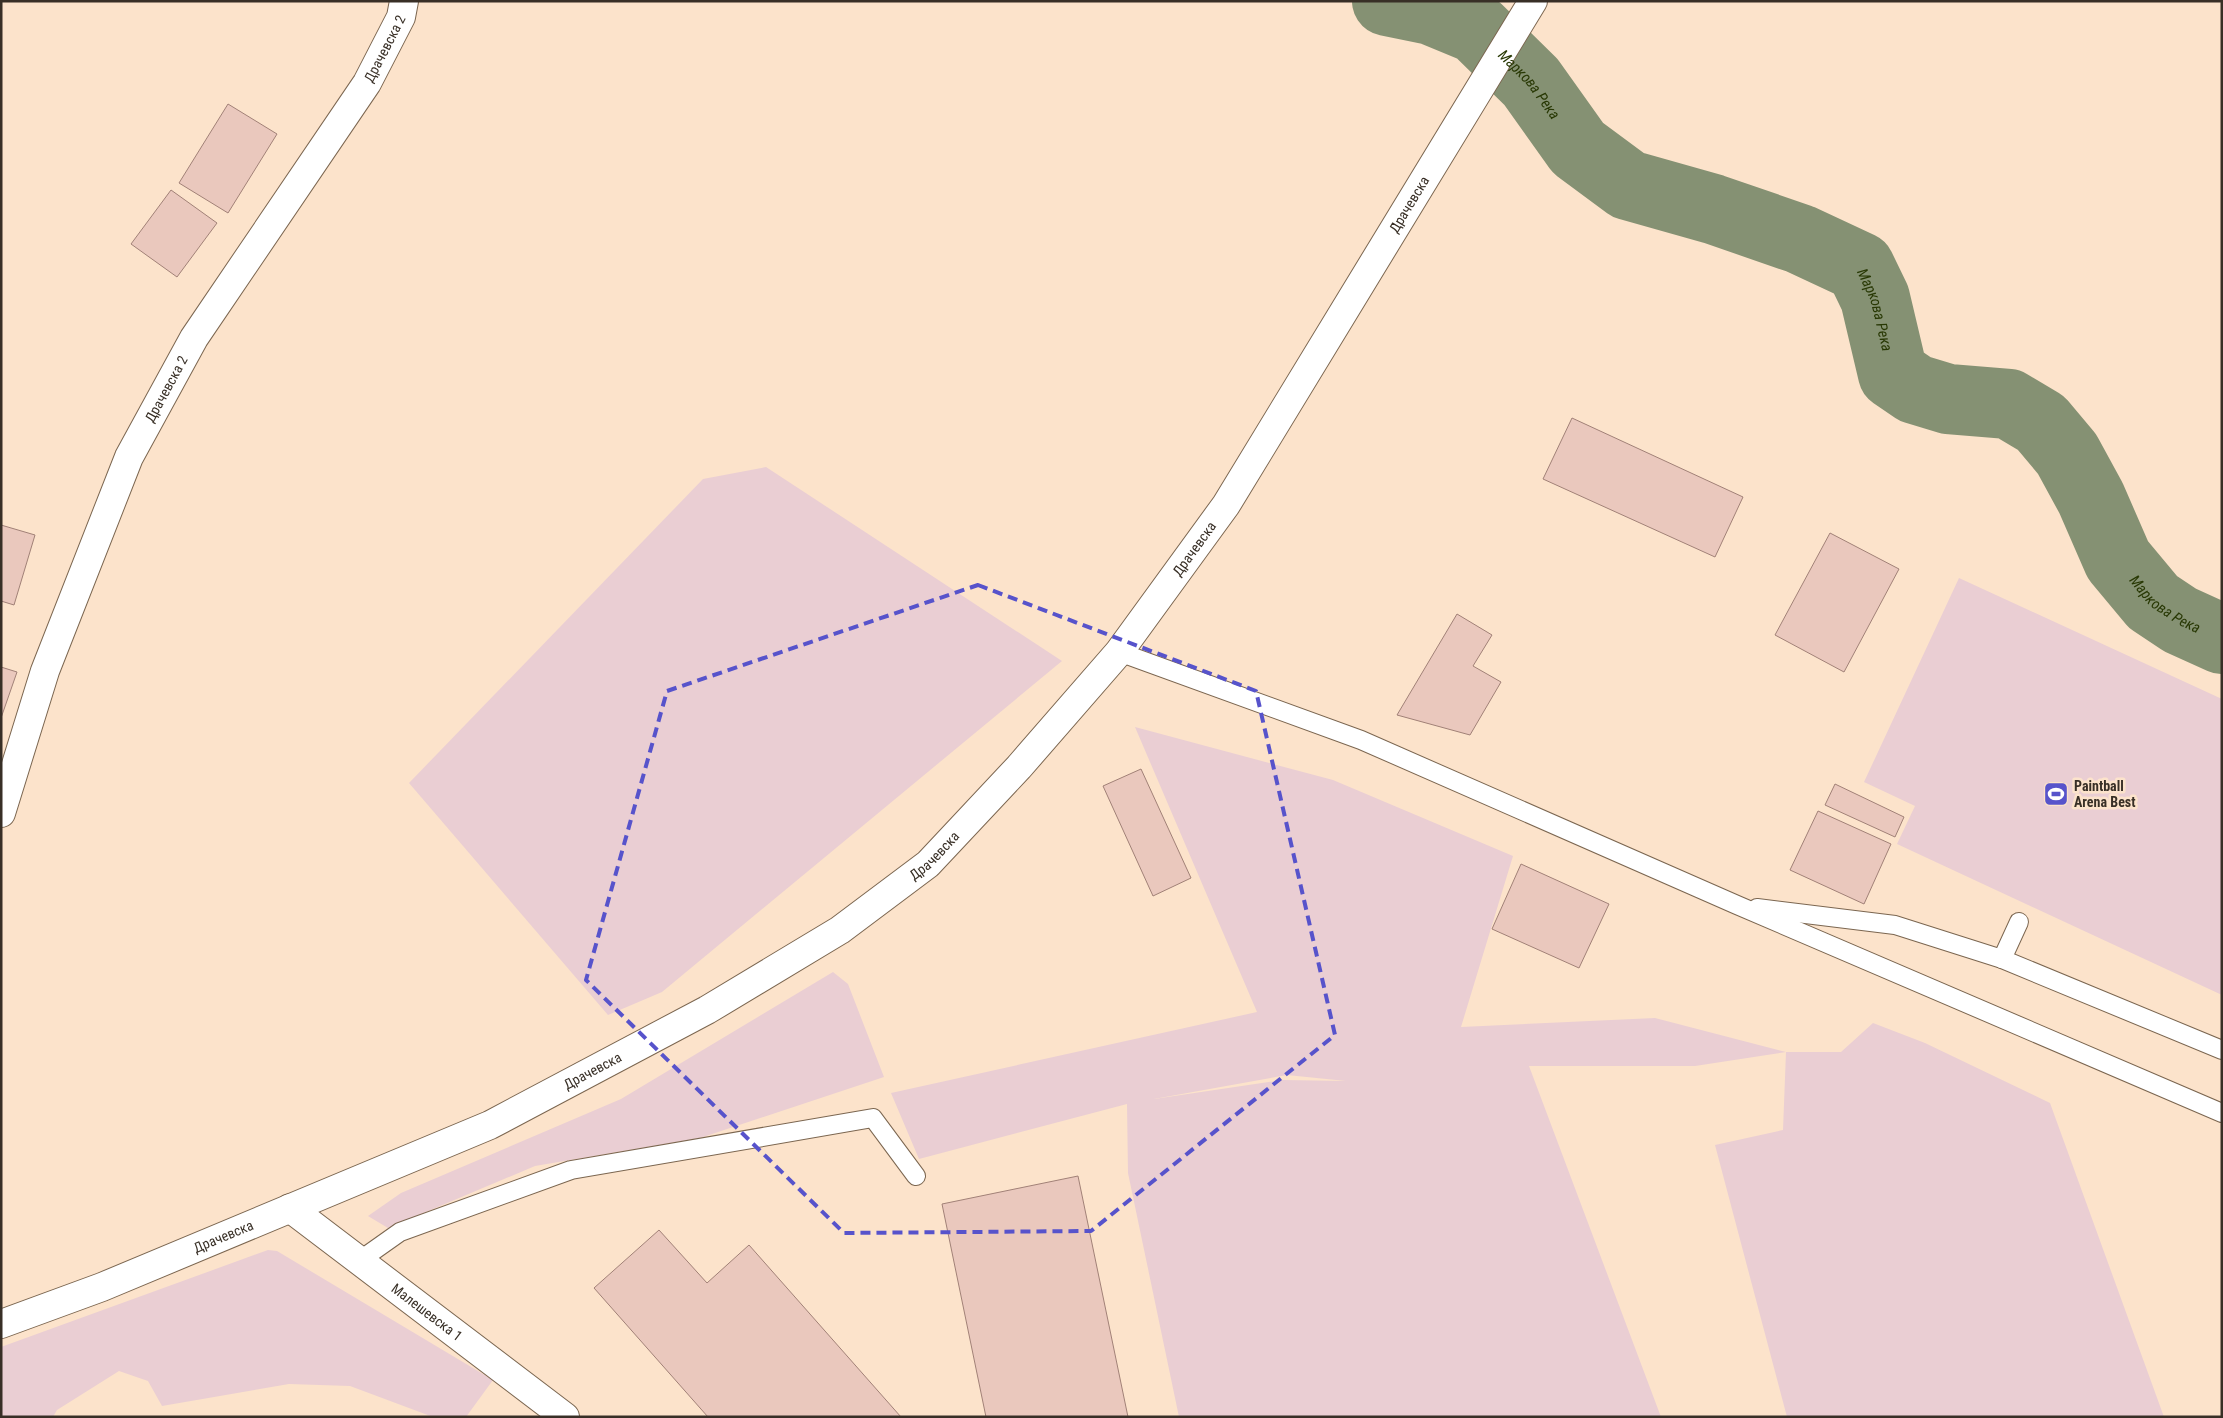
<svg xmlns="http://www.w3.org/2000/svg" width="2223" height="1418" viewBox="0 0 2223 1418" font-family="'Roboto Condensed',sans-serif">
  <rect width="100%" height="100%" fill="#fce3cb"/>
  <!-- green -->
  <g fill="#eaced3" fill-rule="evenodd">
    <polygon points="766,467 1062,661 662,992 608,1015 409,783 703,479"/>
    <polygon points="1959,578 2222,699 2222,995 1897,844 1915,806 1864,782"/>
    <path d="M 1135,727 L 1333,780 L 1513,856 L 1461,1027 L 1655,1018 L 1786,1052 L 1841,1052 L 1873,1023 L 1925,1043 L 2050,1103 L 2164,1417 L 1787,1417 L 1715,1145 L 1783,1130 L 1786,1052 L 1695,1066 L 1529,1066 L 1661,1417 L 1179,1417 L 1128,1173 L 1127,1104 L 919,1159 L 891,1093 L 1257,1012 ZM 1287,1075 L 1346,1081 L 1283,1080 L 1154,1099 Z"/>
    <polygon points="833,972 848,984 884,1077 700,1138 535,1166 388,1228 368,1216 401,1193 621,1099"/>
    <polygon points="268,1250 277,1251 493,1380 466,1417 433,1417 350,1386 289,1384 162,1406 148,1381 119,1371 57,1410 53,1417 1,1417 1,1347"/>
  </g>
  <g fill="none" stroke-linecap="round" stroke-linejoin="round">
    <!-- river -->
    <path stroke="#859173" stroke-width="70" id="s1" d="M 1387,1 L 1431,10 L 1477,29 L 1531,82 L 1578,148 L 1628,185 L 1713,209 L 1800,239 L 1860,267 L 1875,298 L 1893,374 L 1915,389 L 1948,399 L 2009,404 L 2041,423 L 2067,454 L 2091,498 L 2118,560 L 2153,602 L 2180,620 L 2222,639"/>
  </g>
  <!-- building -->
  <g fill="#eac8bd" stroke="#a18177">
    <polygon points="228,104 277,134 228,213 179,183"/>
    <polygon points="171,190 217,223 177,277 131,244"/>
    <polygon points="1572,418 1743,497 1715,557 1543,479"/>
    <polygon points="1,525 35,535 14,605 1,601"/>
    <polygon points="1830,533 1899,569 1844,672 1775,635"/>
    <polygon points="1457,614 1492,635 1473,666 1501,682 1470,735 1397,715"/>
    <polygon points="1,667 17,672 1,718"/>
    <polygon points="1141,769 1191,878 1153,896 1103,786"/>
    <polygon points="1835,784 1904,817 1895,837 1825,805"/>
    <polygon points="1818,811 1891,844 1864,904 1790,870"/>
    <polygon points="1521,864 1609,904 1579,968 1492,929"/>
    <polygon points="1078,1176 1128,1417 986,1417 942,1204"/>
    <polygon points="659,1230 707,1283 749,1245 901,1417 708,1417 594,1288"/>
  </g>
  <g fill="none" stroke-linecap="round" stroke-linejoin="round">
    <defs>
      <g id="service">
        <polyline points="1119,652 1361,740 1737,905 2222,1113"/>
        <polyline points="1757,908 1895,925 2002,959 2222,1050"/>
        <polyline points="2002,959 2019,922"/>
        <polyline points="359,1261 400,1232 571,1170 873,1118 916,1176"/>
      </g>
      <g id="minor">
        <path id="s2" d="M 1,813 L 45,671 L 129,457 L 194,338 L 367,83 L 401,17 L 404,1"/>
        <path id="s3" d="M 290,1208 L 565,1417"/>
      </g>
      <g id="secondary">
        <path id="s4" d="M 1,1324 L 102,1287 L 490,1125 L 707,1010 L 840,930 L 928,864 L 1019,767 L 1119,652 L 1226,505 L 1533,1"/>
      </g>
    </defs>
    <!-- service casing -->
    <use href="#service" stroke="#7b6650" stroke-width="20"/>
    <!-- minor casing -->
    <use href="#minor" stroke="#7b6650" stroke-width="30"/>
    <!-- secondary casing -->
    <use href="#secondary" stroke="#7b6650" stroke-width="30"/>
    <!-- service -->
    <use href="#service" stroke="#fff" stroke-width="18"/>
    <!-- minor -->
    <use href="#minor" stroke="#fff" stroke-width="28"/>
    <!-- secondary -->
    <use href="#secondary" stroke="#fff" stroke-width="28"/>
  </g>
  <!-- marked area -->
  <path fill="none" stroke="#5753cb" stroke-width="4" stroke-dasharray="10 6" stroke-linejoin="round" d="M 978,585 L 1256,691 L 1335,1035 L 1091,1231 L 844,1233 L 586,980 L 667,691 Z"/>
  <!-- icons -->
  <defs>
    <symbol id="stadium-square" viewBox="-11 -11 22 22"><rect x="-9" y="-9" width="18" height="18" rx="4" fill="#5753cb" stroke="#fce3cb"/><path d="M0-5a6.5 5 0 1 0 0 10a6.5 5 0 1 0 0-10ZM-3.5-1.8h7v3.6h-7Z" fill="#fff"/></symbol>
  </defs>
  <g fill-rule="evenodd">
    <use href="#stadium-square" x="2042" y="780" width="28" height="28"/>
  </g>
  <g text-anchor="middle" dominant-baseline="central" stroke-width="5" stroke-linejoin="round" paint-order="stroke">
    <!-- street labels -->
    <g font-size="14" fill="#382f26" stroke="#fce3cb">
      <text stroke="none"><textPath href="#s2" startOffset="861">Драчевска 2</textPath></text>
      <text stroke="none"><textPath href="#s4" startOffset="1858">Драчевска</textPath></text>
      <text stroke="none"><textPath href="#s2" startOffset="456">Драчевска 2</textPath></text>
      <text stroke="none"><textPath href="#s4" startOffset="1452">Драчевска</textPath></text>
      <text stroke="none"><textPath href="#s4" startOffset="1049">Драчевска</textPath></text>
      <text stroke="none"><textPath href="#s4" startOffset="644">Драчевска</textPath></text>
      <text stroke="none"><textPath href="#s4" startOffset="239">Драчевска</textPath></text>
      <text stroke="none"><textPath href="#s3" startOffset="172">Малешевска 1</textPath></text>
    </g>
    <!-- poi labels -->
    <g font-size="14" font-weight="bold" fill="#382f26" stroke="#fce3cb" text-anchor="start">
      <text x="2074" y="786">Paintball<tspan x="2074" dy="16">Arena Best</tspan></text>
    </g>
    <!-- water labels -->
    <g font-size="15" font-style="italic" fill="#283804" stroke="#fce3cb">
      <text stroke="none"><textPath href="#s1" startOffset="171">Маркова Река</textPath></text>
      <text stroke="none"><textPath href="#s1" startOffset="606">Маркова Река</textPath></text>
      <text stroke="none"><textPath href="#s1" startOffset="1056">Маркова Река</textPath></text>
    </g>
  </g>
  <!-- border -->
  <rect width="2223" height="1418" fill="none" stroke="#382f26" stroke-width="5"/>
</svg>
